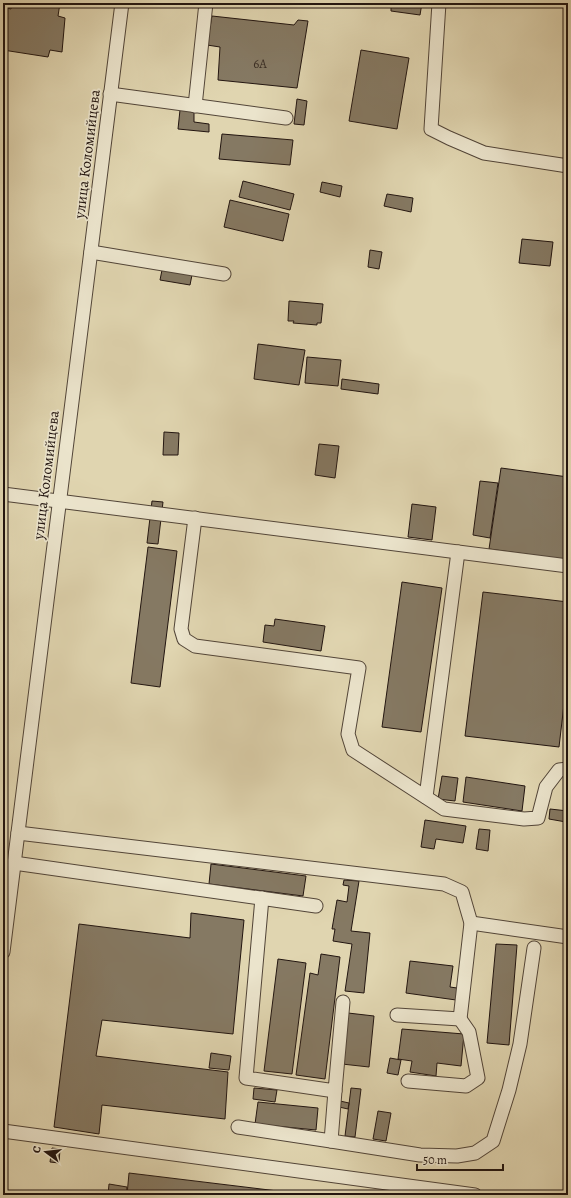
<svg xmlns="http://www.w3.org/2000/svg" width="571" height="1198" viewBox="0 0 571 1198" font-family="Alegreya,serif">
  <rect width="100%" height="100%" fill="#e0d5b0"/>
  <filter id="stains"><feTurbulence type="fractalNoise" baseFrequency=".005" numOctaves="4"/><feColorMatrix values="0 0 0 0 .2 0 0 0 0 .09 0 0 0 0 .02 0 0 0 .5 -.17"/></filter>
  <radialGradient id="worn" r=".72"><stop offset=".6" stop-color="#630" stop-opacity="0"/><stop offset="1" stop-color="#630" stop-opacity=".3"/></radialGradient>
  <!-- building -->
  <g fill="#857963" stroke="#221510">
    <polygon points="12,3 60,3 58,16 65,18 62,52 50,50 48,57 3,50 3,7 11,9"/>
    <polygon points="391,3 422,3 420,15 391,11"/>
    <polygon points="212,16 294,25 298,20 308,21 297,88 218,80 220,47 207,45"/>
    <polygon points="361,50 409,58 397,129 349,121"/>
    <polygon points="297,99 307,101 304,125 294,124"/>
    <polygon points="180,110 194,111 194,122 209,124 209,132 178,129"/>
    <polygon points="222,134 293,140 290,165 219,159"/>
    <polygon points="243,181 294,194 290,210 239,197"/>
    <polygon points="322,182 342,186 340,197 320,192"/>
    <polygon points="387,194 413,198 411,212 384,206"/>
    <polygon points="230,200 289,214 283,241 224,227"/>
    <polygon points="522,239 553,242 550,266 519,263"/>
    <polygon points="370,250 382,252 379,269 368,267"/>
    <polygon points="162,270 192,275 190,285 160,280"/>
    <polygon points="289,301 323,304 321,323 317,323 317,325 293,323 294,321 288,321"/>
    <polygon points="258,344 305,350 299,385 254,379"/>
    <polygon points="307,357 341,360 338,386 305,383"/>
    <polygon points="342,379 379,384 378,394 341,389"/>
    <polygon points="164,432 179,433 178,455 163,455"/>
    <polygon points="319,444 339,446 335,478 315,475"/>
    <polygon points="501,468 568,477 568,560 489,549"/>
    <polygon points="480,481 498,483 490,538 473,535"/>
    <polygon points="152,501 163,502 158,544 147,543"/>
    <polygon points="412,504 436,507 432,540 408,537"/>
    <polygon points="148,547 177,551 160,687 131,683"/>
    <polygon points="402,582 442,588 421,732 382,727"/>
    <polygon points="483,592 568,602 568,670 559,747 465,736"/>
    <polygon points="275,619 325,626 321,651 263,642 265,625 274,626"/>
    <polygon points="442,776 458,778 455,801 438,799"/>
    <polygon points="466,777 525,786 522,811 463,802"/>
    <polygon points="550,809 568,811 566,822 549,819"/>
    <polygon points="425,820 466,826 463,843 436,839 434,849 421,847"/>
    <polygon points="479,829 490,830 488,851 476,849"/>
    <polygon points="211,864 306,876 303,896 209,884"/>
    <polygon points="344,880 359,881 351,931 370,933 364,993 345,991 352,944 333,941 335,929 332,929 337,900 347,902 349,886 343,885"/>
    <polygon points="191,913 244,920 233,1034 102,1020 96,1056 228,1072 225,1119 102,1105 99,1134 54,1127 79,924 190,938"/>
    <polygon points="496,944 517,945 509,1045 487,1043"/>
    <polygon points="321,954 340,957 325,1079 296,1075 310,973 318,975"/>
    <polygon points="278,959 306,963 292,1074 264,1071"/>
    <polygon points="410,961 453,966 450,987 457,988 456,1000 406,993"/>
    <polygon points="348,1013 374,1016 369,1067 342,1064"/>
    <polygon points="402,1029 464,1034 461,1066 437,1063 436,1076 410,1072 412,1061 398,1059"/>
    <polygon points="211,1053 231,1056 229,1070 209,1068"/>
    <polygon points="390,1058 401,1060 398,1075 387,1073"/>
    <polygon points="254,1088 277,1090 275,1102 253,1099"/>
    <polygon points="351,1088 361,1089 355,1137 345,1136"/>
    <polygon points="340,1101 349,1103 348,1109 339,1107"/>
    <polygon points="258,1102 318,1108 316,1130 255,1124"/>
    <polygon points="378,1111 391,1113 386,1141 373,1139"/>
    <polygon points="52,1148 60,1149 59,1163 50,1162"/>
    <polygon points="129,1173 294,1193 294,1195 127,1195"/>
    <polygon points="109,1184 127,1187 126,1195 108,1195"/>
  </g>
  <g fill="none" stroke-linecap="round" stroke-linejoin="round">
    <defs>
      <g id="minor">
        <polyline points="439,3 431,129 449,138 484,153 568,166"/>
        <polyline points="110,94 286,118"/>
        <polyline points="195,106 206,3"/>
        <polyline points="91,252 224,274"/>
        <polyline points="3,494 568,566"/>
        <polyline points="195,518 181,629 184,639 195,646 359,668 348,734 353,750 444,809 524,819 538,818 546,787 559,770 568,769"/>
        <polyline points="426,797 458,552"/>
        <polyline points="18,833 444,884 462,892 471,923 460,1019 397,1015"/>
        <polyline points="14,863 316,906"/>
        <polyline points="262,898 246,1078 335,1091 343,1002"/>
        <polyline points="471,923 568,937"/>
        <polyline points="3,952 122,3"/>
        <polyline points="408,1081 466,1086 478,1078 469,1032 460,1019"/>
        <polyline points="335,1091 331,1141 420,1155 457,1156 475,1153 493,1141 509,1090 520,1044 534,948"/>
        <polyline points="238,1127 331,1141"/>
        <polyline points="3,1131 475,1195"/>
      </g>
    </defs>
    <!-- minor casing -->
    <use href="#minor" stroke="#524538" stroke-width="15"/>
    <!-- minor -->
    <use href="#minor" stroke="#ebe4cc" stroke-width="13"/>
  </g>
  <g text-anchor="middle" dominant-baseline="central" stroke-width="3.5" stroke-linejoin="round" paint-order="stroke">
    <!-- number labels -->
    <g font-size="13" fill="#3b2e25">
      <text x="260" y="63">6А</text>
    </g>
    <!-- street labels -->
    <g font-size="15" fill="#221510" stroke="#ebe4cc">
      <text transform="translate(87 154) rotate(-83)">улица Коломийцева</text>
      <text transform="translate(46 475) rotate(-83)">улица Коломийцева</text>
    </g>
  </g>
  <!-- margin -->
  <rect width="571" height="1198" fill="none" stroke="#e0d5b0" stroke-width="16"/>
  <rect x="4" y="4" width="563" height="1190" fill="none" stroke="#221510" stroke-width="2"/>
  <rect x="8" y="8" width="555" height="1182" fill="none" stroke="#221510"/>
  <!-- north arrow -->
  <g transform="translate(46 1152) rotate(285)" stroke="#ebe4cc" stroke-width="3" paint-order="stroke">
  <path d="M0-3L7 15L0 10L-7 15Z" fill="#221510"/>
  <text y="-6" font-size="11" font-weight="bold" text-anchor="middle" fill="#221510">С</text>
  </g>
  <!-- scale -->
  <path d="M417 1164v6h86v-6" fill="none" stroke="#221510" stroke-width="2"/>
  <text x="423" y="1164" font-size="12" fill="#221510" stroke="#ebe4cc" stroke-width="3" paint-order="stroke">50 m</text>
  <rect width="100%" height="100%" filter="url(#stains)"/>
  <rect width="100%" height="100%" fill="url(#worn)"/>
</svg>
